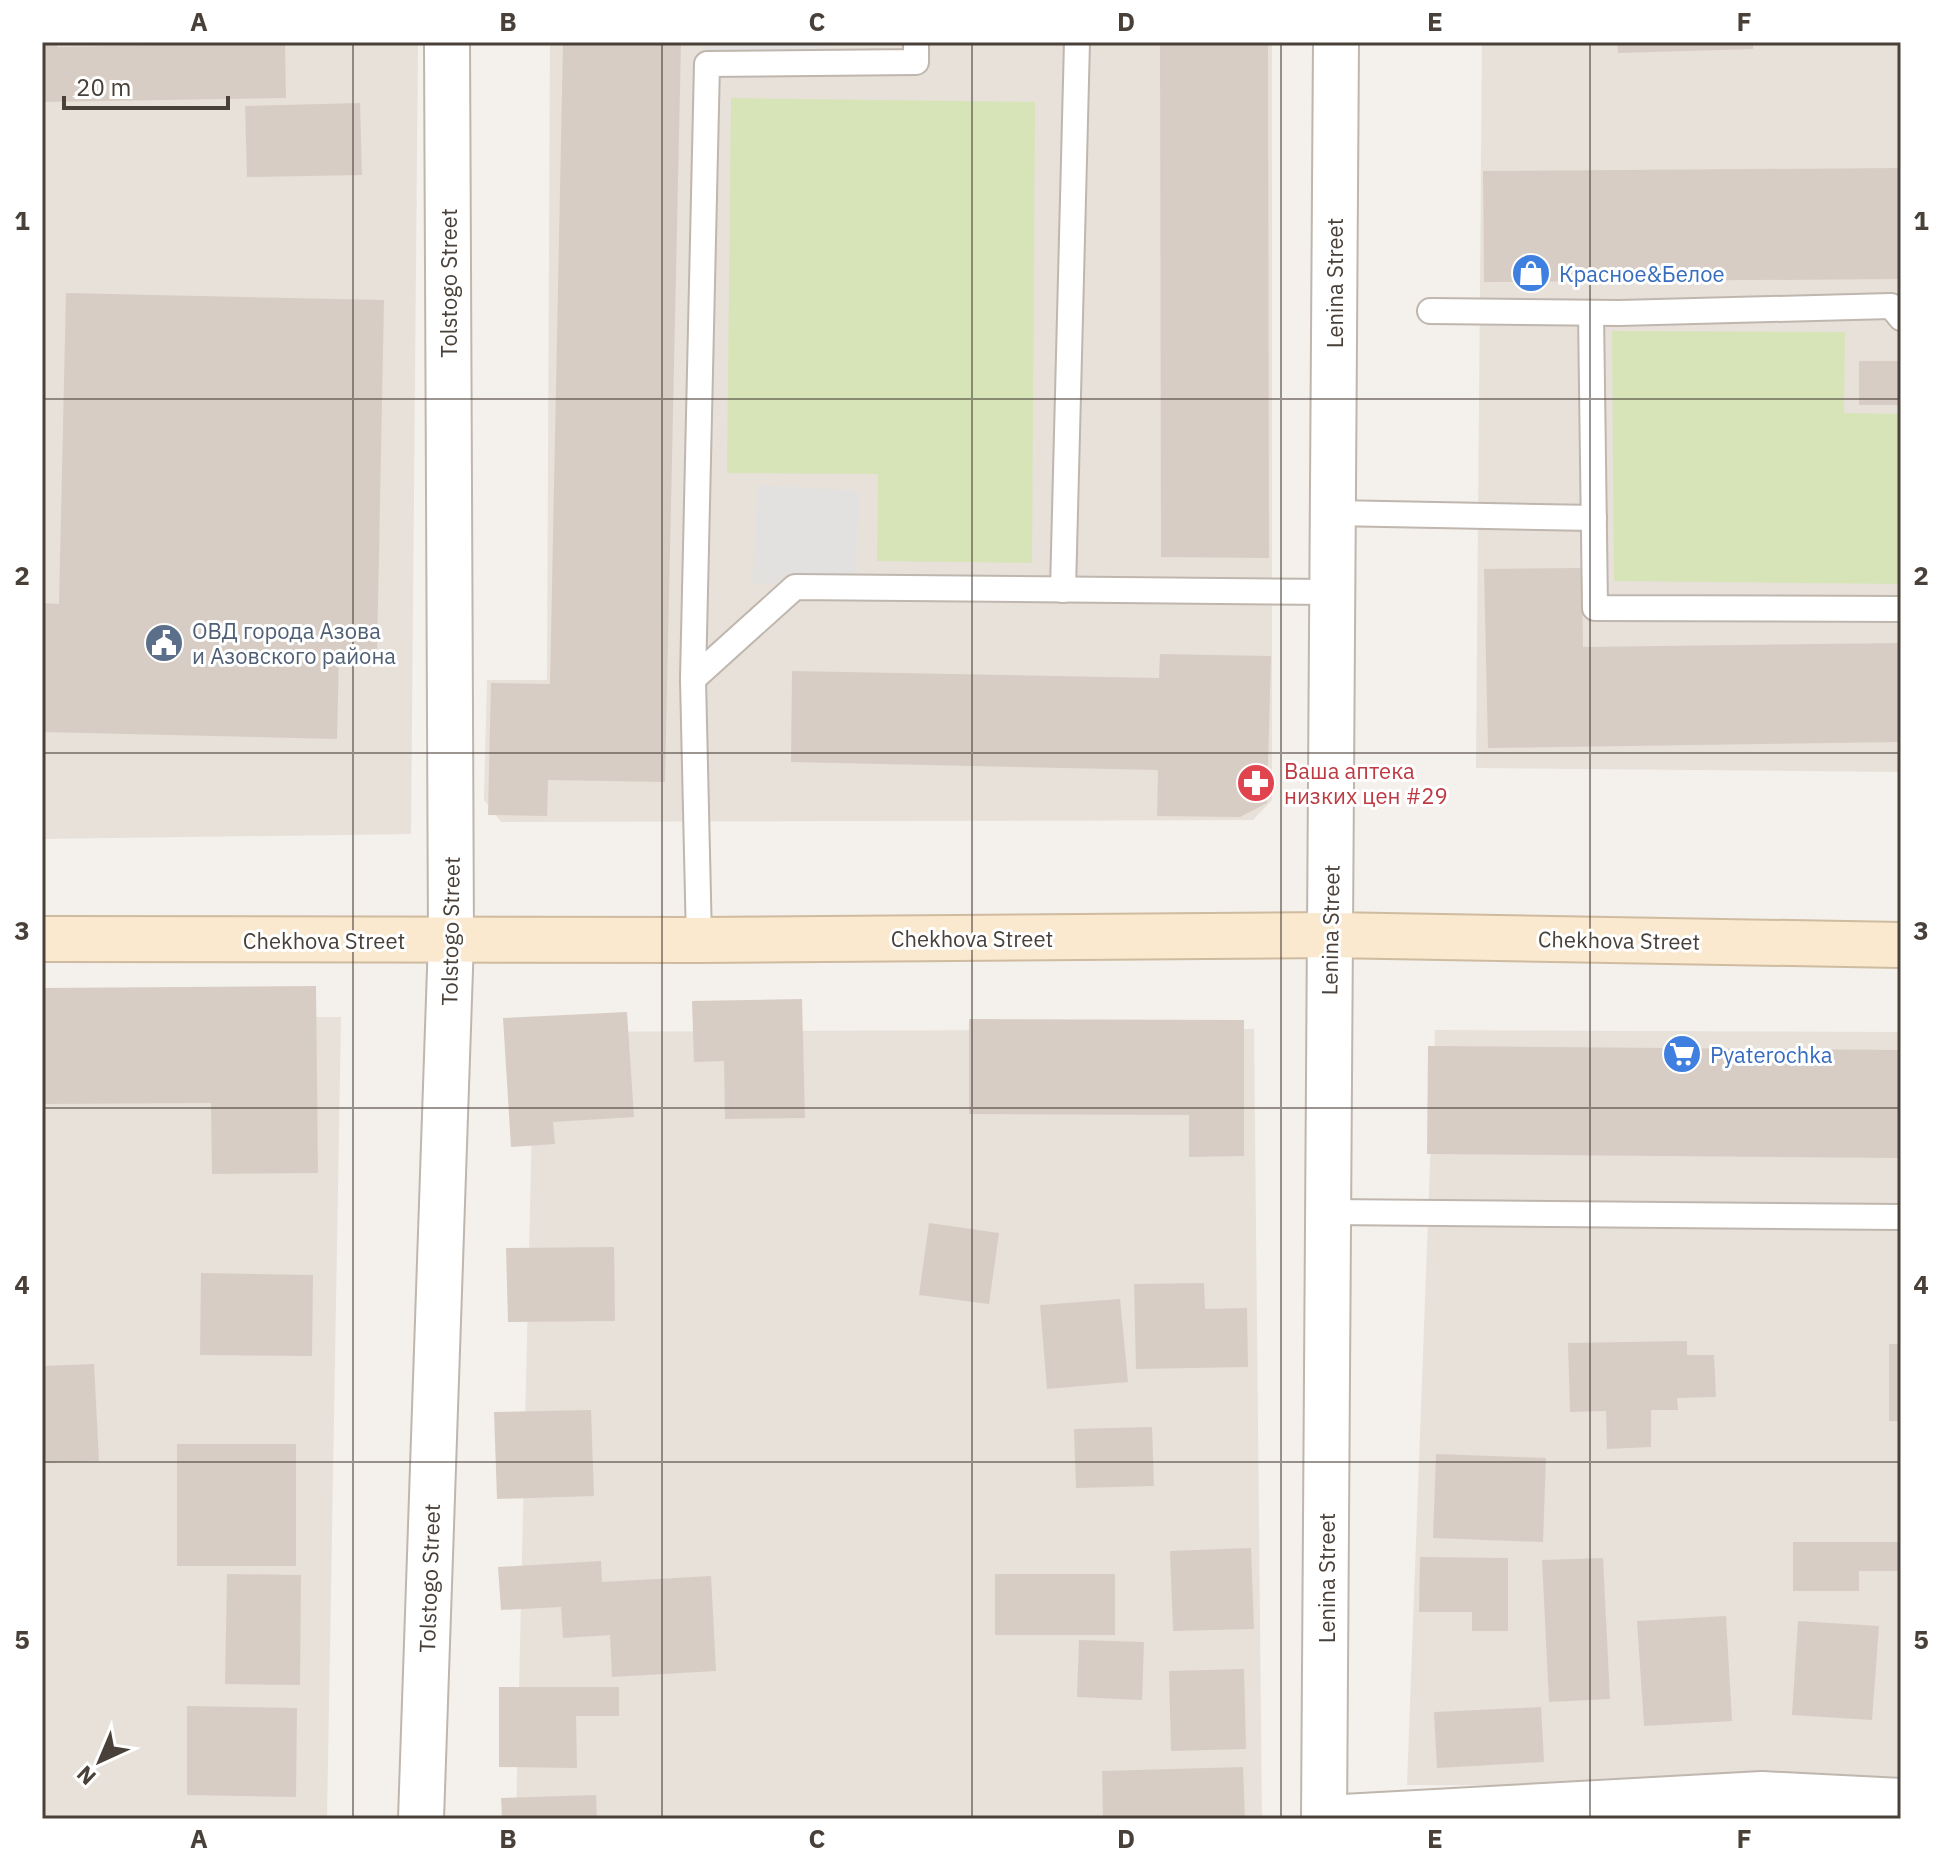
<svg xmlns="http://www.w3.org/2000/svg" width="1943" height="1861" viewBox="0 0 1943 1861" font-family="'IBM Plex Sans',sans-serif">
  <rect width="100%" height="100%" fill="#f4f0eb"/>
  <!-- residential -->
  <g fill="#e7e1da">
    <polygon points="42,42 418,42 411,834 42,839"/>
    <polygon points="550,42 1272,42 1272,800 1253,820 501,822 484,800 487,680 547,680"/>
    <polygon points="1482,42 1901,42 1901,772 1476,768"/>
    <polygon points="42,1016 341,1017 327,1819 42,1819"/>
    <polygon points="1254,1029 1262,1819 516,1819 534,1032"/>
    <polygon points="1435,1030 1901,1032 1901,1787 1407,1785"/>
  </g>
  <!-- green -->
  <g fill="#d7e4b8">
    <polygon points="731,98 1035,102 1032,563 877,561 878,474 727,473"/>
    <polygon points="1612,331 1845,332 1844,413 1901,414 1901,584 1614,581"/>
  </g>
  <!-- parking -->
  <g fill="#e3e1df">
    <polygon points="707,42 827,42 827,63 707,64"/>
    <polygon points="758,485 860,491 855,588 752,583"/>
  </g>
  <!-- building -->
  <g fill="#d8cdc4">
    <polygon points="42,42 57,42 57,47 285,43 286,98 42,102"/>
    <polygon points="563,42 681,42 665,782 548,780 547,816 488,815 491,683 550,684"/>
    <polygon points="1160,42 1268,42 1269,558 1161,557"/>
    <polygon points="1617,42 1753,42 1753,49 1618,53"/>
    <polygon points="360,103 362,175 247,177 245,106"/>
    <polygon points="1901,168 1901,279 1484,282 1483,171"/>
    <polygon points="66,293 384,300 377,655 339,654 337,739 42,732 42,603 59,604"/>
    <rect x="1859" y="361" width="42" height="44"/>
    <polygon points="1582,568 1583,647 1901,643 1901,742 1488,748 1484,569"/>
    <polygon points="1160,654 1271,656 1267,803 1240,817 1157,816 1158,770 791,762 792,671 1159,678"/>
    <polygon points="316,986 318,1173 212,1174 211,1103 42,1104 42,988"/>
    <polygon points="802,999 805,1118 725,1119 724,1061 694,1062 692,1001"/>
    <polygon points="627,1012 634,1117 553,1122 555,1144 511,1147 503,1018"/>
    <polygon points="969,1019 1244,1020 1244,1156 1189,1157 1189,1115 969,1114"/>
    <polygon points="1428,1046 1901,1050 1901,1158 1427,1154"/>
    <polygon points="929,1223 999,1233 989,1304 919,1295"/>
    <polygon points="614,1247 615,1321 508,1322 506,1248"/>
    <polygon points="201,1273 313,1275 312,1356 200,1355"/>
    <polygon points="1204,1283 1205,1309 1247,1308 1248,1367 1136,1369 1134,1284"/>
    <polygon points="1120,1299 1128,1382 1047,1389 1040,1305"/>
    <polygon points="1687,1341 1687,1355 1714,1355 1716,1397 1677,1398 1678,1410 1651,1410 1651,1447 1607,1449 1606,1411 1570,1412 1568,1343"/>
    <rect x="1889" y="1344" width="12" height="77"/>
    <polygon points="94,1364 99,1461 42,1463 42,1366"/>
    <polygon points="591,1410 594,1496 497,1499 494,1412"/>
    <polygon points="1152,1427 1154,1486 1076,1488 1074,1429"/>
    <rect x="177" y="1444" width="119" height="122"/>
    <polygon points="1436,1454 1546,1458 1543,1542 1433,1538"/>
    <polygon points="1793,1542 1901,1542 1901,1571 1859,1571 1859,1591 1793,1591"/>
    <polygon points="1251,1548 1254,1629 1173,1631 1170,1551"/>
    <polygon points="1420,1557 1508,1558 1508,1631 1472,1631 1472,1612 1419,1612"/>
    <polygon points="1603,1558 1610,1699 1549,1702 1542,1560"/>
    <polygon points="601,1561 602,1582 711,1576 716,1671 612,1677 610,1635 563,1638 561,1607 501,1610 498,1567"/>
    <polygon points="227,1574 301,1575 300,1685 225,1684"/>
    <rect x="995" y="1574" width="120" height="61"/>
    <polygon points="1726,1616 1732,1721 1644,1726 1637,1621"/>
    <polygon points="1798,1621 1879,1626 1872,1720 1792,1715"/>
    <polygon points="1079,1640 1144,1642 1142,1700 1077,1697"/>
    <polygon points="1244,1669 1246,1749 1171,1751 1169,1671"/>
    <polygon points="499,1687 619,1687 619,1716 576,1716 577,1768 499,1767"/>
    <polygon points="187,1706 297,1708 296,1797 187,1795"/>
    <polygon points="1541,1707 1544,1762 1437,1768 1434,1712"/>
    <polygon points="1243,1767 1245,1819 1103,1819 1102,1771"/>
    <polygon points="596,1795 597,1819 502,1819 501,1798"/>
  </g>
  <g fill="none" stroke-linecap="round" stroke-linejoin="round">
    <defs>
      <g id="service">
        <polyline points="1430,311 1619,313 1891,306 1901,318"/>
        <polyline points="1591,313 1595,608 1901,609"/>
        <polyline points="1333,513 1594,518"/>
        <polyline points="1063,590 1077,42"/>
        <polyline points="693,679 795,587 1332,592"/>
        <polyline points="699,940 693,679 707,64 916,62 916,42"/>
        <polyline points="1328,1212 1901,1217"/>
      </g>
      <g id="minor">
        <polyline points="1325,1818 1762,1794 1901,1801"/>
        <polyline points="421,1819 451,940 447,42"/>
        <polyline points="1324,1819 1336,42"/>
      </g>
      <polyline id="secondary" points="42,939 699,940 1330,935 1901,945"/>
    </defs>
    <!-- service casing -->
    <use href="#service" stroke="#bfb6ae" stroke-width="28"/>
    <!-- minor casing -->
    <use href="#minor" stroke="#bfb6ae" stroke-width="48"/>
    <!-- secondary casing -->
    <use href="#secondary" stroke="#cfbb9f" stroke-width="48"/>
    <!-- service -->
    <use href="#service" stroke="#fff" stroke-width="24"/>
    <!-- minor -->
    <use href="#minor" stroke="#fff" stroke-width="44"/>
    <!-- secondary -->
    <use href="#secondary" stroke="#fae9cf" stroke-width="44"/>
  </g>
  <!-- grid -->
  <path fill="none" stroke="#484039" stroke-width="2" stroke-opacity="0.55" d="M 353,42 L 353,1819M 662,42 L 662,1819M 972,42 L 972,1819M 1281,42 L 1281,1819M 1590,42 L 1590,1819M 42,399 L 1901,399M 42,753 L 1901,753M 42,1108 L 1901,1108M 42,1462 L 1901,1462"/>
  <!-- icons -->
  <defs>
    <symbol id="shop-disc" viewBox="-11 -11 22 22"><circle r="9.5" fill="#3f7fe0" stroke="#fff"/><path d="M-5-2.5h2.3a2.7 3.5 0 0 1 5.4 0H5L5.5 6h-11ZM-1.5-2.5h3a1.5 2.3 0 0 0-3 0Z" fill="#fff"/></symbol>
    <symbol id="civic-disc" viewBox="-11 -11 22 22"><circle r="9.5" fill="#5c6f8a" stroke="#fff"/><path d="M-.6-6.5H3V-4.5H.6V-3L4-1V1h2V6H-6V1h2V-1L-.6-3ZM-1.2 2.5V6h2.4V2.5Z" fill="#fff"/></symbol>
    <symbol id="pharmacy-disc" viewBox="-11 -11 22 22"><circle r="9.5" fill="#e0444e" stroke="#fff"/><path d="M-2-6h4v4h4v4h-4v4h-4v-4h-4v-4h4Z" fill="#fff"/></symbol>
    <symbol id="supermarket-disc" viewBox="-11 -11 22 22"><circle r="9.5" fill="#3f7fe0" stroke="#fff"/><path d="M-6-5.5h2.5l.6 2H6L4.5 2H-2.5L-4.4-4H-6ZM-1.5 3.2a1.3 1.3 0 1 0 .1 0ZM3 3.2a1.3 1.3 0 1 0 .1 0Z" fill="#fff"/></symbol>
  </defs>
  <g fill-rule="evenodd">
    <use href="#shop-disc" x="1509" y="251" width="44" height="44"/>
    <use href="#civic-disc" x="142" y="621" width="44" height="44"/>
    <use href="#pharmacy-disc" x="1234" y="761" width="44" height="44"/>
    <use href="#supermarket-disc" x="1660" y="1032" width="44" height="44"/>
  </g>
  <g text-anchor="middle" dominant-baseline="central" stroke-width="6" stroke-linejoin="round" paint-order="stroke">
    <!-- shop labels -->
    <g font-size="22" fill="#366cbe" stroke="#fff" text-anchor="start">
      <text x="1559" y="273">Красное&amp;Белое</text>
      <text x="1710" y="1054">Pyaterochka</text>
    </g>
    <!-- street labels -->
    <g font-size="22" fill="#484039" stroke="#fff">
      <text transform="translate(448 283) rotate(-90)">Tolstogo Street</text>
      <text transform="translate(1334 283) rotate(-90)">Lenina Street</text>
      <text transform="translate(1330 930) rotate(-89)">Lenina Street</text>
      <text transform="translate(450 931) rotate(-89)">Tolstogo Street</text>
      <text x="972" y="938">Chekhova Street</text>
      <text x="324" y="940">Chekhova Street</text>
      <text transform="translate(1619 940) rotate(1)">Chekhova Street</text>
      <text transform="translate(429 1578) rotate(-88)">Tolstogo Street</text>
      <text transform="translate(1326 1578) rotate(-90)">Lenina Street</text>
    </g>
    <!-- service labels -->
    <g font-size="22" fill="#4e5e75" stroke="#fff" text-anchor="start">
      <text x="192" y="630">ОВД города Азова<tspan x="192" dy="25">и Азовского района</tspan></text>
    </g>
    <!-- health labels -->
    <g font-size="22" fill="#be3a42" stroke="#fff" text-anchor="start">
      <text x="1284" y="770">Ваша аптека<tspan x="1284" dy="25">низких цен #29</tspan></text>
    </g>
  </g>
  <!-- border -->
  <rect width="1943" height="1861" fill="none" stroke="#ffffff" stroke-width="88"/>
  <!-- north arrow -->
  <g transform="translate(100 1761) rotate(224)" stroke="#ffffff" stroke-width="6" paint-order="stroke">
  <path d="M0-6L14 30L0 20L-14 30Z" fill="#484039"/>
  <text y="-12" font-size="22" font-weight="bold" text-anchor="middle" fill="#484039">N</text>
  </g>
  <!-- scale -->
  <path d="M64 96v12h164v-12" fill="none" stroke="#484039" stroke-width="4"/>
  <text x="76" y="96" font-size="24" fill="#484039" stroke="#ffffff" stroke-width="6" paint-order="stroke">20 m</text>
  <rect x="44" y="44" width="1855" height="1773" fill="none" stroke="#484039" stroke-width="3"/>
  <g font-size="26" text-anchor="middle" font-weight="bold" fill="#484039">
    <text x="199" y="31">A</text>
    <text x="508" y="31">B</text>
    <text x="817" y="31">C</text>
    <text x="1126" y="31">D</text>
    <text x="1435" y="31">E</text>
    <text x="1744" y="31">F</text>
    <text x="22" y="230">1</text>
    <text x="1921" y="230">1</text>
    <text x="22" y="585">2</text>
    <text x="1921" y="585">2</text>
    <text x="22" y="940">3</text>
    <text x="1921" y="940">3</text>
    <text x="22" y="1294">4</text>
    <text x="1921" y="1294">4</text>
    <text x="22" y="1649">5</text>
    <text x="1921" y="1649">5</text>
    <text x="199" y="1848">A</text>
    <text x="508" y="1848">B</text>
    <text x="817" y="1848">C</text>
    <text x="1126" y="1848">D</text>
    <text x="1435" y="1848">E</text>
    <text x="1744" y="1848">F</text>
  </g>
</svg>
